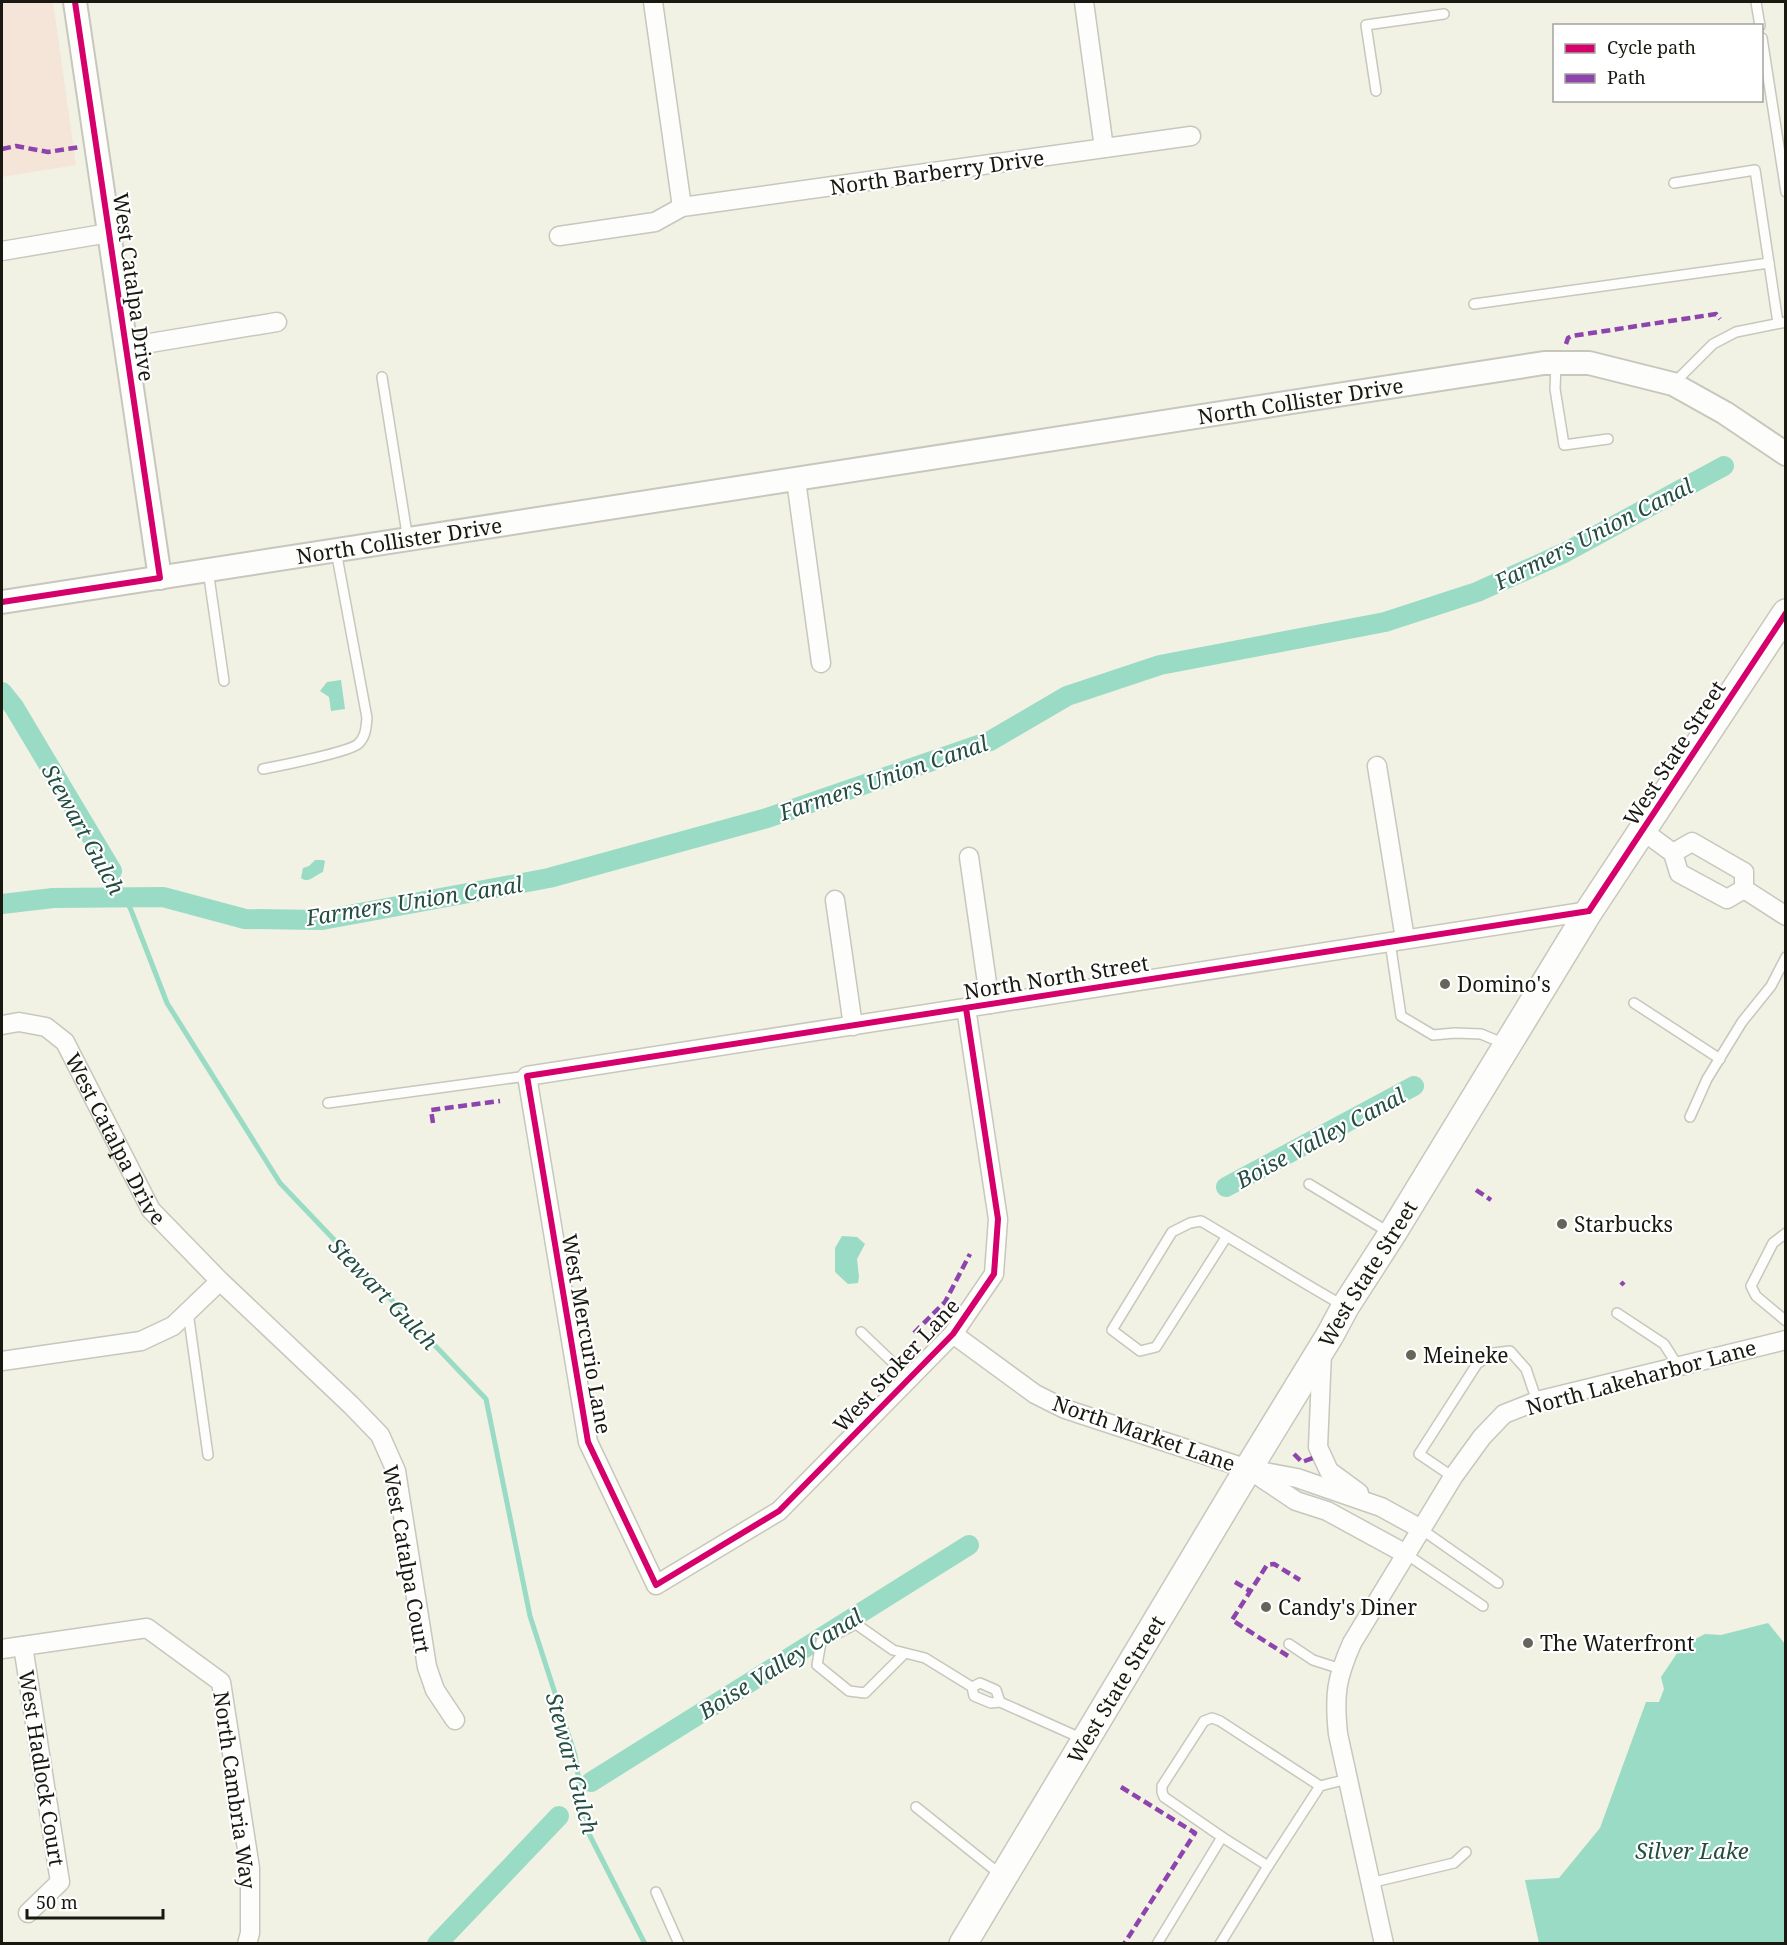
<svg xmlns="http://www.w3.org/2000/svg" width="1787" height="1945" viewBox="0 0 1787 1945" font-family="'Noto Serif',serif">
  <rect width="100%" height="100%" fill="#f1f1e4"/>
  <!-- green -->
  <polygon fill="#f5e4d8" points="2,2 53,2 76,165 2,177"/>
  <!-- water -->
  <g fill="#99dbc4">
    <polygon points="341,680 345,709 331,711 329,697 320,691 327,682"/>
    <path d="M 315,860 L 323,860 L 325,861 L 323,872 C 315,875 309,884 301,878 L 303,868 L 309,866 Z"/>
    <polygon points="842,1236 857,1237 865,1244 857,1259 859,1277 858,1283 848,1284 835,1272 835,1248"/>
    <polygon points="1768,1623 1785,1644 1785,1943 1539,1943 1525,1880 1559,1878 1600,1828 1646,1702 1659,1702 1664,1689 1661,1677 1682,1646 1705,1634 1721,1635"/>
  </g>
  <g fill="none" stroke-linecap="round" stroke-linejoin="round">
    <!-- stream -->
    <polyline stroke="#99dbc4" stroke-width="5" points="112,871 131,910 167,1003 280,1183 486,1399 530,1616 575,1755 586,1828 645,1944"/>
    <!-- canal -->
    <g stroke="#99dbc4" stroke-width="20">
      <polyline points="2,692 14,707 112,871"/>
      <polyline points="2,904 53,898 163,897 245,919 322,920 549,878 767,818 990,741 1067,696 1160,665 1385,622 1477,592 1564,553 1724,466"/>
      <polyline points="1226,1187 1414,1086"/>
      <polyline points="591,1782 969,1545"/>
      <polyline points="437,1944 559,1816"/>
    </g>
    <defs>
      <g id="service">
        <polyline points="1756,2 1760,26"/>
        <polyline points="1762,38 1786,192"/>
        <polyline points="1376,91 1366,25 1444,14"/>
        <polyline points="1674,183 1755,170 1778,323"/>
        <polyline points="1474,304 1769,263"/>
        <polyline points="1556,364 1555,389 1564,445 1608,439"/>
        <polyline points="382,377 408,540"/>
        <polyline points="1673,384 1713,344 1736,332 1786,322"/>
        <polyline points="208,570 224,681"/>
        <path d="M 263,769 C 279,766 349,752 358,744 C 366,737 366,727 367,718 L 336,551"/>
        <polyline points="1390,942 1401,1016 1433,1035 1455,1033 1481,1034 1505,1044"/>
        <polyline points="1634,1003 1720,1059"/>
        <polyline points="328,1103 527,1076"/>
        <polyline points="1690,1117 1707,1079 1742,1022 1771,986 1786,957"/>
        <polyline points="1309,1184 1390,1233"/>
        <polyline points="1786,1233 1773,1243 1751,1286 1756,1296 1786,1321"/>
        <path d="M 1227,1236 L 1156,1347 L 1140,1351 L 1112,1330 L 1172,1232 L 1190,1223 L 1201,1221 C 1249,1249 1296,1279 1344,1306"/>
        <polyline points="188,1312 208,1455"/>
        <polyline points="1617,1313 1664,1344 1678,1366"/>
        <polyline points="861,1332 909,1378"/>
        <polyline points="1453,1477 1419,1454 1477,1364 1494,1353 1510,1351 1526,1369 1537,1401"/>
        <polyline points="1421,1529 1498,1583"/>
        <polyline points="1406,1554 1483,1606"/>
        <polyline points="1289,1644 1313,1660 1341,1669"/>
        <polyline points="904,1654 865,1693 849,1691 817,1665 821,1642 856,1624 893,1650 925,1658 972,1687"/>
        <polyline points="1000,1702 996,1690 980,1683 972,1687 974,1696 991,1703 1000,1702 1083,1739"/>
        <polyline points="1320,1786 1348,1779"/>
        <polyline points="916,1807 1001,1875"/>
        <polyline points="1222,1837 1164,1797 1162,1792 1162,1786 1204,1721 1212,1718 1220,1721 1320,1786 1268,1866"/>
        <polyline points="1370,1883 1454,1863 1466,1852"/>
        <polyline points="656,1892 679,1944"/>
        <polyline points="1157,1944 1222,1837 1268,1866 1220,1944"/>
      </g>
      <g id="minor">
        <polyline points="653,2 682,207"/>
        <polyline points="1084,2 1104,148"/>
        <polyline points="559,236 655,222 682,207 1191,136"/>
        <polyline points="2,251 109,233"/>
        <polyline points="126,347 277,322"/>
        <polyline points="796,480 821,663"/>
        <polyline points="1377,766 1405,939"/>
        <polyline points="1643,831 1673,853"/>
        <polygon points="1692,842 1744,872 1744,889 1727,899 1679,873 1673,853"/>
        <polyline points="969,857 990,1004"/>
        <polyline points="1744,889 1786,916"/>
        <polyline points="835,900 853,1026"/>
        <polyline points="966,1008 998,1219 994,1274 953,1334 779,1511 656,1585 588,1442 527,1076 1589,911"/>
        <path id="s1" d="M 2,1025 L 19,1022 L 46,1027 L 65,1042 L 151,1210 L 220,1281 L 351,1405 L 380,1435 L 396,1471 L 427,1667 L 435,1690 L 455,1720"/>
        <polyline points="953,1334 1035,1394 1065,1409 1248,1469 1297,1478 1381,1507 1421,1529"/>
        <polyline points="1322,1352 1318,1447 1329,1471 1359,1493"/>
        <polyline points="2,1361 141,1341 173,1326 220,1281"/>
        <polyline points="1257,1475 1296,1501 1327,1511 1406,1554"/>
        <polyline points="23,1646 60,1882 28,1913"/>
        <polyline points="2,1649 147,1628 221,1682 250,1868 250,1933 247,1944"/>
        <path d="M 1384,1944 L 1338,1734 C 1334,1695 1336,1679 1352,1643 L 1453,1477 L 1482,1437 L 1504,1414 L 1537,1401 L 1786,1340"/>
      </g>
      <g id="tertiary">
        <polyline points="75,2 160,578"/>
        <path id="s2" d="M 2,602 L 1544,363 L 1589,363 L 1673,384 L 1725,413 L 1786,454"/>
      </g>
      <g id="primary">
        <path id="s3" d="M 963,1944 L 1248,1469 L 1330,1335 L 1345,1307 L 1392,1234 L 1589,911 L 1786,613"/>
      </g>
    </defs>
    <!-- service casing -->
    <use href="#service" stroke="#c7c7bd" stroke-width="12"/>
    <!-- minor casing -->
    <use href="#minor" stroke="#c7c7bd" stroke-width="21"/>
    <!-- tertiary casing -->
    <use href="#tertiary" stroke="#c7c7bd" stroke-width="26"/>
    <!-- primary casing -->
    <use href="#primary" stroke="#c7c7bd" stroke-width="30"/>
    <!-- service -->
    <use href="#service" stroke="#fdfdfb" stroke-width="9"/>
    <!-- minor -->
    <use href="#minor" stroke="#fdfdfb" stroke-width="18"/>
    <!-- tertiary -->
    <use href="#tertiary" stroke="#fdfdfb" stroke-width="22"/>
    <!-- primary -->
    <use href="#primary" stroke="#fdfdfb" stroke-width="27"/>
    <!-- quiet -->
    <g stroke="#8e44ad" stroke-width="4.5" stroke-dasharray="9 4.5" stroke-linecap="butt">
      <polyline points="2,149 16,146 48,152 80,147"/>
      <polyline points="1566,344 1568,338 1572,336 1716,314 1720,319"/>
      <polyline points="433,1123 431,1110 500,1101"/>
      <polyline points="1476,1190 1491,1200"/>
      <polyline points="1621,1282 1624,1285"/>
      <polyline points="914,1333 945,1302 970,1254"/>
      <polyline points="1294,1454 1302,1462 1313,1458"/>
      <polyline points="1235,1582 1250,1591"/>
      <polyline points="1288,1656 1232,1620 1267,1565 1274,1564 1300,1580"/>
      <polyline points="1121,1787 1195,1833 1124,1944"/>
    </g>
    <defs>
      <g id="cycleway">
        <polyline points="2,602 160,578 75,2"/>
        <polyline points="966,1008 998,1219 994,1274 953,1334 779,1511 656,1585 588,1442 527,1076 1589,911 1786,613"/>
      </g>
    </defs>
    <!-- cycleway casing -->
    <use href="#cycleway" stroke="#fff" stroke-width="10"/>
    <!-- cycleway -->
    <use href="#cycleway" stroke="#d6006c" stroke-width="6"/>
  </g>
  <!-- markers -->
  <g fill="#65655b" stroke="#fff" stroke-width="2">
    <circle cx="1445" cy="984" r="6"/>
    <circle cx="1562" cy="1224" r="6"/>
    <circle cx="1411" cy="1355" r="6"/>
    <circle cx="1266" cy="1607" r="6"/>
    <circle cx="1528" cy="1643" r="6"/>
  </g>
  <g text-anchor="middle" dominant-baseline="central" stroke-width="4.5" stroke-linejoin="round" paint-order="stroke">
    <!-- street labels -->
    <g font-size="21" fill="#191911" stroke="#fff">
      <text transform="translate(937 172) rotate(-8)">North Barberry Drive</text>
      <text transform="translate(134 287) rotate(82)">West Catalpa Drive</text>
      <text stroke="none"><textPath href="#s2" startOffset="1314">North Collister Drive</textPath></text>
      <text stroke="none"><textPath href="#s2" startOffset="402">North Collister Drive</textPath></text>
      <text transform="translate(1674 753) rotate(-57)">West State Street</text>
      <text transform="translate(1056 977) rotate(-9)">North North Street</text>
      <text stroke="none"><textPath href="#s1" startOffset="178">West Catalpa Drive</textPath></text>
      <text stroke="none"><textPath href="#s3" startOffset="783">West State Street</textPath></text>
      <text transform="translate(587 1334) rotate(80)">West Mercurio Lane</text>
      <text transform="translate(896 1365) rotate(-47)">West Stoker Lane</text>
      <text transform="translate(1641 1377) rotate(-15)">North Lakeharbor Lane</text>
      <text transform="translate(1144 1433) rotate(19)">North Market Lane</text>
      <text transform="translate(407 1559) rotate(80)">West Catalpa Court</text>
      <text stroke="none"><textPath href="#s3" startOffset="297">West State Street</textPath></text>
      <text transform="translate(42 1768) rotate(81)">West Hadlock Court</text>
      <text transform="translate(235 1790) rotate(82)">North Cambria Way</text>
    </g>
    <!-- poi labels -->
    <g font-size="21" fill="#191911" stroke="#fff" text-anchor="start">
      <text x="1457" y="984">Domino's</text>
      <text x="1574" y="1224">Starbucks</text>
      <text x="1423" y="1355">Meineke</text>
      <text x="1278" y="1607">Candy's Diner</text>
      <text x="1540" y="1643">The Waterfront</text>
    </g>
    <!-- water labels -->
    <g font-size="22" font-style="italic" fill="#244e42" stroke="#fff">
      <text transform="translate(1593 533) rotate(-27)">Farmers Union Canal</text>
      <text transform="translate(883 777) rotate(-19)">Farmers Union Canal</text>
      <text transform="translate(84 829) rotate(61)">Stewart Gulch</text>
      <text transform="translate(414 900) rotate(-9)">Farmers Union Canal</text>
      <text transform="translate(1320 1137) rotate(-28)">Boise Valley Canal</text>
      <text transform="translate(384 1293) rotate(46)">Stewart Gulch</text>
      <text transform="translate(780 1663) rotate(-32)">Boise Valley Canal</text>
      <text transform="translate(573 1763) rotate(75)">Stewart Gulch</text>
      <text x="1692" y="1850">Silver Lake</text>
    </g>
  </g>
  <!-- border -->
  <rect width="1787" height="1945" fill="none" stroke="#191911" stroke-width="6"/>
  <!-- legend -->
  <rect x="1553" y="24" width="210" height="78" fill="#ffffff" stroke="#a3a3a0" stroke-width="1.5"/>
  <rect x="1565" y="44" width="30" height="9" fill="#d6006c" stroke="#a3a3a0" stroke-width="1.5"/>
  <text x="1607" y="54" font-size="18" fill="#191911">Cycle path</text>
  <rect x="1565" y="74" width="30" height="9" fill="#8e44ad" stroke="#a3a3a0" stroke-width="1.5"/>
  <text x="1607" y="84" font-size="18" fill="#191911">Path</text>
  <!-- scale -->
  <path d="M27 1909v9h136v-9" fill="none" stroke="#191911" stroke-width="3"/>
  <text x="36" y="1909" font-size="18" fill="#191911" stroke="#ffffff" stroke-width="4.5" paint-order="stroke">50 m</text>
</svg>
